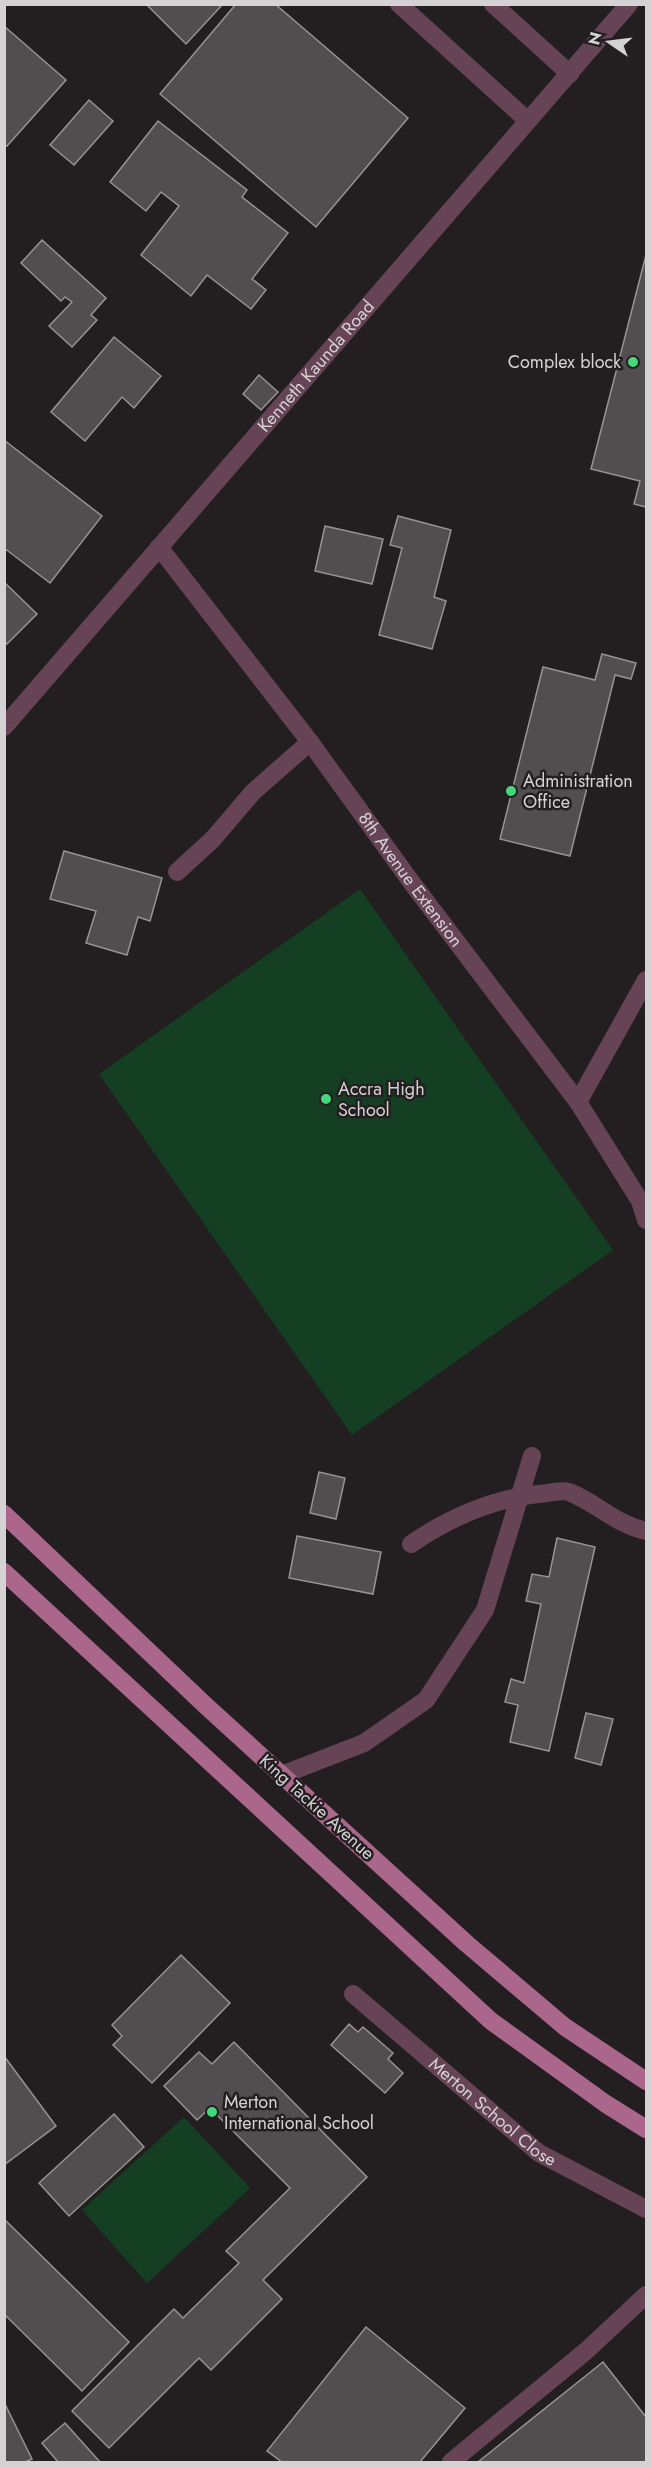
<svg xmlns="http://www.w3.org/2000/svg" width="651" height="2467" viewBox="0 0 651 2467" font-family="Jost,sans-serif">
  <rect width="100%" height="100%" fill="#231f21"/>
  <!-- green -->
  <g fill="#153f22">
    <polygon points="360,889 613,1250 352,1435 99,1074"/>
    <polygon points="184,2117 250,2188 147,2283 82,2210"/>
  </g>
  <!-- building -->
  <g fill="#524e50" stroke="#979395" stroke-width="1.5">
    <polygon points="146,4 223,4 186,44"/>
    <polygon points="236,4 275,4 408,118 316,227 160,94"/>
    <polygon points="4,26 66,80 7,146 4,144"/>
    <polygon points="89,100 113,121 74,165 50,145"/>
    <polygon points="158,121 247,190 242,197 288,233 252,279 266,290 251,309 207,275 191,296 141,255 179,206 161,192 146,211 110,182"/>
    <polygon points="42,240 106,298 91,315 97,320 72,347 49,326 72,302 65,297 61,301 21,263"/>
    <polygon points="646,255 646,507 634,504 640,481 591,469"/>
    <polygon points="114,337 161,376 134,408 122,397 85,441 51,412"/>
    <polygon points="259,375 278,392 261,410 243,394"/>
    <polygon points="4,440 102,516 50,583 4,548"/>
    <polygon points="398,516 451,530 434,597 446,601 432,649 379,635 402,548 390,545"/>
    <polygon points="325,526 383,539 372,584 315,571"/>
    <polygon points="4,582 37,614 7,644 4,641"/>
    <polygon points="602,654 636,663 631,679 615,675 570,856 500,839 543,667 595,680"/>
    <polygon points="64,851 162,878 150,921 138,917 127,955 86,943 96,911 50,899"/>
    <polygon points="319,1472 345,1478 336,1519 310,1513"/>
    <polygon points="297,1536 381,1552 373,1594 289,1578"/>
    <polygon points="557,1538 595,1547 549,1751 510,1742 518,1705 505,1702 511,1679 524,1683 541,1604 526,1601 532,1574 549,1577"/>
    <polygon points="586,1713 613,1719 601,1765 575,1758"/>
    <polygon points="181,1955 230,2003 152,2083 113,2045 122,2036 112,2025"/>
    <polygon points="349,2024 358,2032 363,2027 393,2053 388,2059 403,2073 385,2093 331,2045"/>
    <polygon points="234,2042 367,2177 263,2280 282,2299 211,2370 199,2358 109,2448 72,2411 174,2309 183,2318 239,2263 226,2251 290,2188 210,2108 197,2120 164,2086 199,2052 212,2064"/>
    <polygon points="4,2056 56,2126 4,2165"/>
    <polygon points="114,2114 144,2147 69,2216 39,2183"/>
    <polygon points="4,2219 129,2342 82,2391 4,2314"/>
    <polygon points="366,2327 465,2408 420,2462 282,2462 267,2451"/>
    <polygon points="603,2362 646,2417 646,2462 478,2462"/>
    <polygon points="4,2402 32,2459 25,2462 4,2462"/>
    <polygon points="65,2423 100,2462 58,2462 42,2443"/>
  </g>
  <g fill="none" stroke-linecap="round" stroke-linejoin="round">
    <!-- minor -->
    <g stroke="#664456" stroke-width="18">
      <polyline points="399,4 528,121"/>
      <polyline points="493,4 570,74"/>
      <path id="s1" d="M 159,547 L 310,742 L 412,883 L 578,1102 L 640,1201 L 646,1220"/>
      <path id="s2" d="M 4,727 L 629,4"/>
      <polyline points="177,872 213,839 253,792 310,742"/>
      <polyline points="578,1102 646,980"/>
      <path d="M 411,1544 C 452,1516 497,1497 547,1493 C 553,1492 563,1490 569,1492 C 597,1503 615,1524 646,1531"/>
      <polyline points="282,1775 364,1743 426,1700 485,1610 532,1456"/>
      <path id="s3" d="M 353,1994 L 539,2153 L 646,2209"/>
      <polyline points="451,2462 586,2351 646,2295"/>
    </g>
    <!-- major -->
    <g stroke="#ab668b" stroke-width="18">
      <polyline points="4,1514 205,1705 467,1944 565,2027 646,2081"/>
      <polyline points="4,1572 491,2021 606,2104 646,2129"/>
    </g>
  </g>
  <!-- markers -->
  <g fill="#46d77a" stroke="#231f21" stroke-width="2">
    <circle cx="633" cy="362" r="6"/>
    <circle cx="511" cy="791" r="6"/>
    <circle cx="326" cy="1099" r="6"/>
    <circle cx="212" cy="2112" r="6"/>
  </g>
  <g text-anchor="middle" dominant-baseline="central" stroke-width="5" stroke-linejoin="round" paint-order="stroke">
    <!-- poi labels -->
    <g font-size="18" fill="#d4d2d3" stroke="#231f21" text-anchor="start">
      <text x="621" y="362" text-anchor="end">Complex block</text>
      <text x="523" y="781">Administration<tspan x="523" dy="21">Office</tspan></text>
      <text x="338" y="1089">Accra High<tspan x="338" dy="21">School</tspan></text>
      <text x="224" y="2102">Merton<tspan x="224" dy="21">International School</tspan></text>
    </g>
    <!-- street labels -->
    <g font-size="18" fill="#d4d2d3" stroke="#231f21">
      <text stroke="none"><textPath href="#s2" startOffset="477">Kenneth Kaunda Road</textPath></text>
      <text stroke="none"><textPath href="#s1" startOffset="417">8th Avenue Extension</textPath></text>
      <text transform="translate(317 1807) rotate(42)">King Tackie Avenue</text>
      <text stroke="none"><textPath href="#s3" startOffset="183">Merton School Close</textPath></text>
    </g>
  </g>
  <!-- border -->
  <rect width="651" height="2467" fill="none" stroke="#d4d2d3" stroke-width="12"/>
  <!-- north arrow -->
  <g transform="translate(609 42) rotate(284)" stroke="#231f21" stroke-width="4.5" paint-order="stroke">
  <path d="M0-4.5L10 22L0 15L-10 22Z" fill="#d4d2d3"/>
  <text y="-9" font-size="16" font-weight="bold" text-anchor="middle" fill="#d4d2d3">N</text>
  </g>
</svg>
